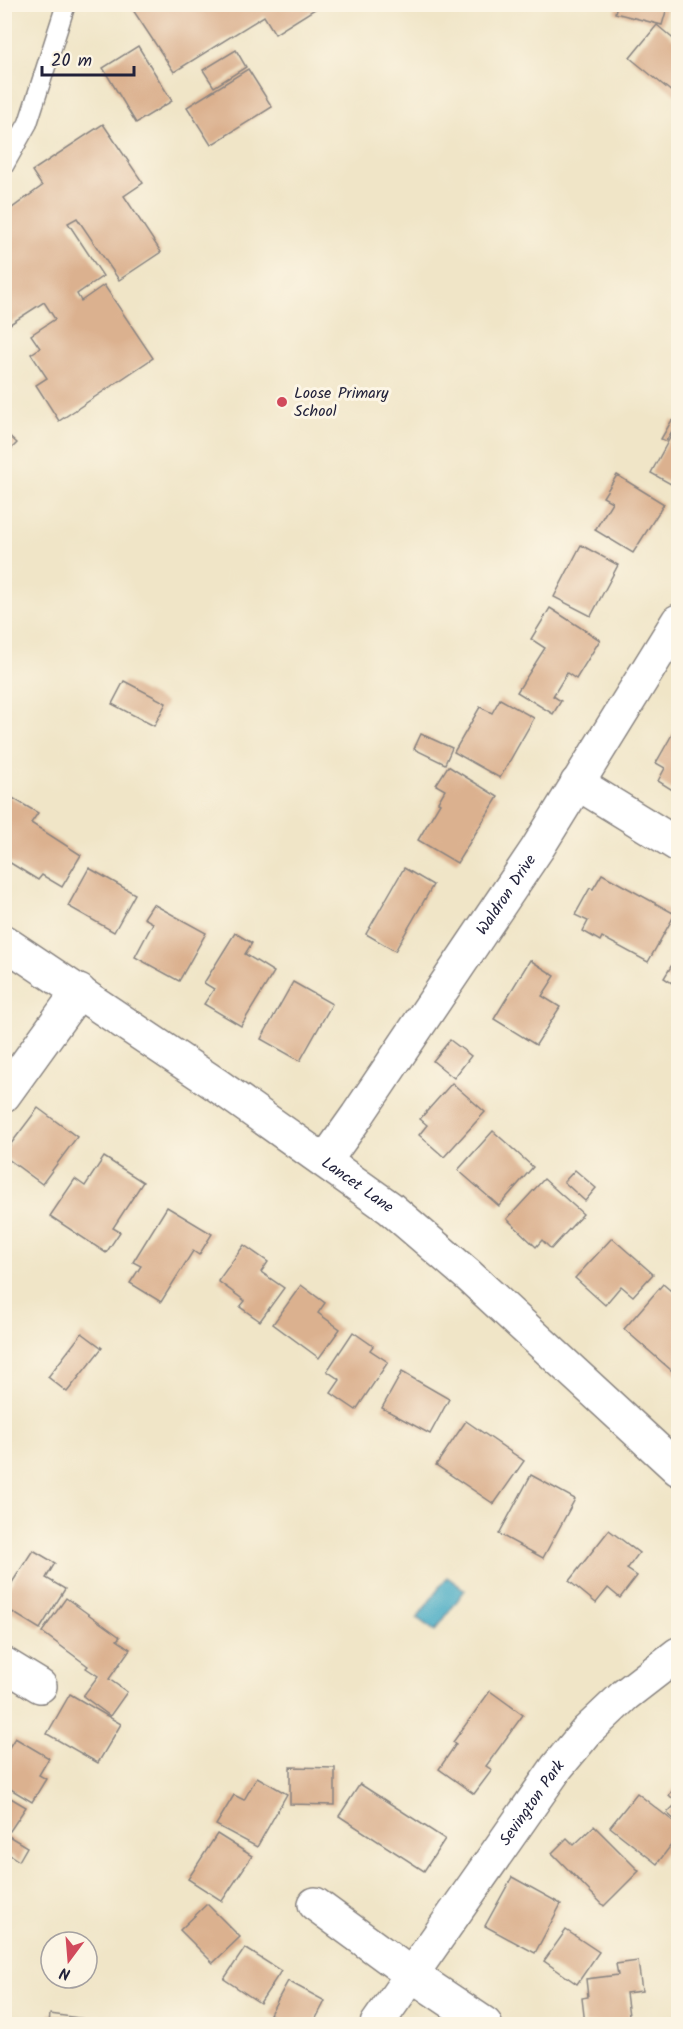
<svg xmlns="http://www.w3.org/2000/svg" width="683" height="2029" viewBox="0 0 683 2029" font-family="Kalam,sans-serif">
  <rect width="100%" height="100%" fill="#fcf5e5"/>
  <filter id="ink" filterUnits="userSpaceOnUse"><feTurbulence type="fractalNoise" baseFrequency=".0167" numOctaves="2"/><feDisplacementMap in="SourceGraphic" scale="12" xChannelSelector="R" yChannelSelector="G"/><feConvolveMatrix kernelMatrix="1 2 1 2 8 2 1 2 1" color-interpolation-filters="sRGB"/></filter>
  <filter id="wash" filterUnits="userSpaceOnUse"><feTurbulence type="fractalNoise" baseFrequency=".008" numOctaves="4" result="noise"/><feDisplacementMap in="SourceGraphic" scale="24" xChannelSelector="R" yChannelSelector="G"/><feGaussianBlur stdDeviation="1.35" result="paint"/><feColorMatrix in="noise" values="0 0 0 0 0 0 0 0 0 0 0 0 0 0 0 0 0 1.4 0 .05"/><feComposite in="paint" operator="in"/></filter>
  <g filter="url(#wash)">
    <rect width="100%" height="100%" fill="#f0e5c7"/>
    <!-- water -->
    <polygon fill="#46abc5" stroke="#346680" stroke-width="1.5" points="447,1577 465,1590 435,1631 417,1618"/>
    <g id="blocks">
      <!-- building -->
      <g fill="#dbb18f">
        <polygon points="129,4 323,4 275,34 264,16 174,72"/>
        <polygon points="617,4 653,4 667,8 662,25 615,13"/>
        <polygon points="657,25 678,43 678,97 630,58"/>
        <polygon points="138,46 172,101 136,123 103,68"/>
        <polygon points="236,50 246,67 214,87 203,70"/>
        <polygon points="248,69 272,107 211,145 187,107"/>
        <polygon points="103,124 143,183 124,196 161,252 119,280 77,218 68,223 103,276 77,294 81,301 104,285 153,358 59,421 36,385 47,378 31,354 40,348 31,335 55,319 44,302 4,328 4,214 42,186 32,171"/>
        <polygon points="672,420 677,423 666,441 661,439"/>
        <polygon points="678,423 678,488 651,473"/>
        <polygon points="4,431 17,443 4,456"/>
        <polygon points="617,475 664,504 633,553 595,530 612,502 603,497"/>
        <polygon points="581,545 618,565 591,616 554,597"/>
        <polygon points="550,608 600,640 576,679 567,673 553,696 561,701 553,714 517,692 545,648 531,639"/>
        <polygon points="124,681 166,703 154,726 112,704"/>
        <polygon points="500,699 534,718 500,778 454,752 480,707 492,713"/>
        <polygon points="678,724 678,784 674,791 658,781 665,768 656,763"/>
        <polygon points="421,734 452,748 445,764 414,749"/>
        <polygon points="448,766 498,797 457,863 418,840 440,803 438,802 445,790 436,785"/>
        <polygon points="4,793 38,813 31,823 81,855 62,887 42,875 38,880 4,859"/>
        <polygon points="89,868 135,894 114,932 68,906"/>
        <polygon points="404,868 433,885 395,951 366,934"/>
        <polygon points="602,874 675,914 648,962 602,937 600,941 583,931 588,921 575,915 590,888 593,889"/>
        <polygon points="153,904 206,933 179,981 135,957 153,923 144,918"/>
        <polygon points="235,933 252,943 245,954 274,972 241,1026 204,1004 214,989 204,983"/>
        <polygon points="678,955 678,987 664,978"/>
        <polygon points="530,960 555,976 542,996 560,1007 536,1045 494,1019"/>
        <polygon points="293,982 332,1004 300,1061 261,1039"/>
        <polygon points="450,1040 471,1056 454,1078 433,1061"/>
        <polygon points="452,1083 485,1112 444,1157 419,1135 427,1125 420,1119"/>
        <polygon points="38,1108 77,1137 42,1184 4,1156 4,1153"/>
        <polygon points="493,1131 533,1167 499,1206 458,1170"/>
        <polygon points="104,1157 143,1182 113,1228 120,1232 106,1253 50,1216 75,1179 85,1186"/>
        <polygon points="575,1170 596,1188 585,1201 564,1182"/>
        <polygon points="544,1179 583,1214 551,1249 542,1240 536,1247 507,1219"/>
        <polygon points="167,1207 212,1234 199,1255 193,1251 161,1302 130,1283 141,1266 133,1262"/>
        <polygon points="612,1238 653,1274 633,1296 621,1286 605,1305 575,1278"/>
        <polygon points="244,1245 268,1262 261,1272 284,1288 260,1321 240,1307 245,1301 218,1281"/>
        <polygon points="663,1284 678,1297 678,1376 624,1329"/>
        <polygon points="301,1285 325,1303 318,1313 340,1329 319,1358 273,1324"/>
        <polygon points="353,1332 373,1346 370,1350 388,1362 356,1410 331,1393 340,1380 327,1371"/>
        <polygon points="82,1333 102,1348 67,1392 48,1377"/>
        <polygon points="402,1372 449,1399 430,1434 382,1408"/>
        <polygon points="466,1421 524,1461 494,1504 436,1465"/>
        <polygon points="531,1475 575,1499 543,1558 499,1534"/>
        <polygon points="609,1530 639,1553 627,1569 637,1576 620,1598 608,1588 596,1603 569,1581"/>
        <polygon points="33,1550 55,1563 46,1578 65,1589 40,1629 4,1607 4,1595"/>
        <polygon points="66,1598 120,1637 117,1640 130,1649 109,1679 127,1692 110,1716 83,1696 98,1676 86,1668 88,1666 42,1632"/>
        <polygon points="490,1691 523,1715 486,1766 492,1770 474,1794 439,1769 456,1744 453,1742"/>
        <polygon points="70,1694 121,1724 98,1763 47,1734"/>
        <polygon points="15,1738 49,1758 39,1775 46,1779 32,1802 4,1785 4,1755"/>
        <polygon points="290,1767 335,1768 335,1805 290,1804"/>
        <polygon points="257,1777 287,1794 257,1847 216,1825 234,1795 244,1800"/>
        <polygon points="360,1784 445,1839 424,1871 339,1816"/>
        <polygon points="678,1784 678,1823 667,1813 677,1803 669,1795"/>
        <polygon points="637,1793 678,1825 678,1836 657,1864 610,1827"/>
        <polygon points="4,1794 26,1807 10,1831 4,1828"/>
        <polygon points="594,1826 639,1871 604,1906 552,1853 567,1838 574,1845"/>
        <polygon points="217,1834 252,1856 222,1901 188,1879"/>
        <polygon points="7,1835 27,1847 19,1861 7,1853 4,1858 4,1840"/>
        <polygon points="512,1877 561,1904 535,1953 485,1926"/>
        <polygon points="207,1904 240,1937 213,1963 180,1930"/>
        <polygon points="566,1930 599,1952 577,1984 544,1961"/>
        <polygon points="245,1948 281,1971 260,2003 224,1979"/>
        <polygon points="638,1961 642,1991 626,1993 630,2023 585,2024 582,1998 588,1997 586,1979 618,1975 616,1964"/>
        <polygon points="288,1981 325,2001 313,2024 290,2024 270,2014"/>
        <polygon points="50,2014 101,2021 100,2024 49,2024"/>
      </g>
    </g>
  </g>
  <g filter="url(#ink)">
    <use href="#blocks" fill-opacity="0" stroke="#898481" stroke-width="1.5"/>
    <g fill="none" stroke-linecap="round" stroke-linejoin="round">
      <defs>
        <polyline id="lane" points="4,166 28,123 66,4"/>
        <g id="street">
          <polyline points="577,783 678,845"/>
          <path id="s1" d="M 4,942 L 217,1085 L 390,1208 L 468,1275 L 678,1469"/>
          <polyline points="4,1095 79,991"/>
          <path id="s2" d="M 325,1161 L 357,1116 L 537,849 L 678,621"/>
          <polyline points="4,1664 40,1686"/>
          <polyline points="315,1904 412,1975 485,2024"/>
          <path id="s3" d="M 377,2024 L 557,1767 L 587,1731 L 625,1695 L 678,1654"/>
        </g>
      </defs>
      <!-- lane casing -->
      <use href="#lane" stroke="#898481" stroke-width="21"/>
      <!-- street casing -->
      <use href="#street" stroke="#898481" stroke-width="36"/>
      <!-- lane -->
      <use href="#lane" stroke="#fff" stroke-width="18"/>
      <!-- street -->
      <use href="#street" stroke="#fff" stroke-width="33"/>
    </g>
  </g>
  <!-- markers -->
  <circle fill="#d1495b" stroke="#fcf5e5" stroke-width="2" cx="282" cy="402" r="6"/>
  <g text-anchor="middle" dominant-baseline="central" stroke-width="6" stroke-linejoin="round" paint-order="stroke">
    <!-- poi labels -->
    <g font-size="16" fill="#22223b" stroke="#fcf5e5" text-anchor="start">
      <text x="294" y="393">Loose Primary<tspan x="294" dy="18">School</tspan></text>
    </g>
    <!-- street labels -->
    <g font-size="16" fill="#22223b" stroke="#fcf5e5">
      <text stroke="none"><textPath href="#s2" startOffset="322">Waldron Drive</textPath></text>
      <text stroke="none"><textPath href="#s1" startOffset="429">Lancet Lane</textPath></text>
      <text stroke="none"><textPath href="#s3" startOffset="270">Sevington Park</textPath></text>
    </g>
  </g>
  <!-- margin -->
  <rect width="683" height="2029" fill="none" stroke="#fcf5e5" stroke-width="24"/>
  <!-- north arrow -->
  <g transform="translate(69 1960) rotate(196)"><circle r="28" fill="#fcf5e5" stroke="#a5a1a1" stroke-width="1.5"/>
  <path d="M0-4.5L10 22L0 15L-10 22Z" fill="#d1495b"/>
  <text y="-9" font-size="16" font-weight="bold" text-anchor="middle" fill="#22223b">N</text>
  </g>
  <!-- scale -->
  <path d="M42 66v9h92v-9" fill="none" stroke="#22223b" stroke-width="3"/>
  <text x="51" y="66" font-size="18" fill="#22223b" stroke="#fcf5e5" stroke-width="4.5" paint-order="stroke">20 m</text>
</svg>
